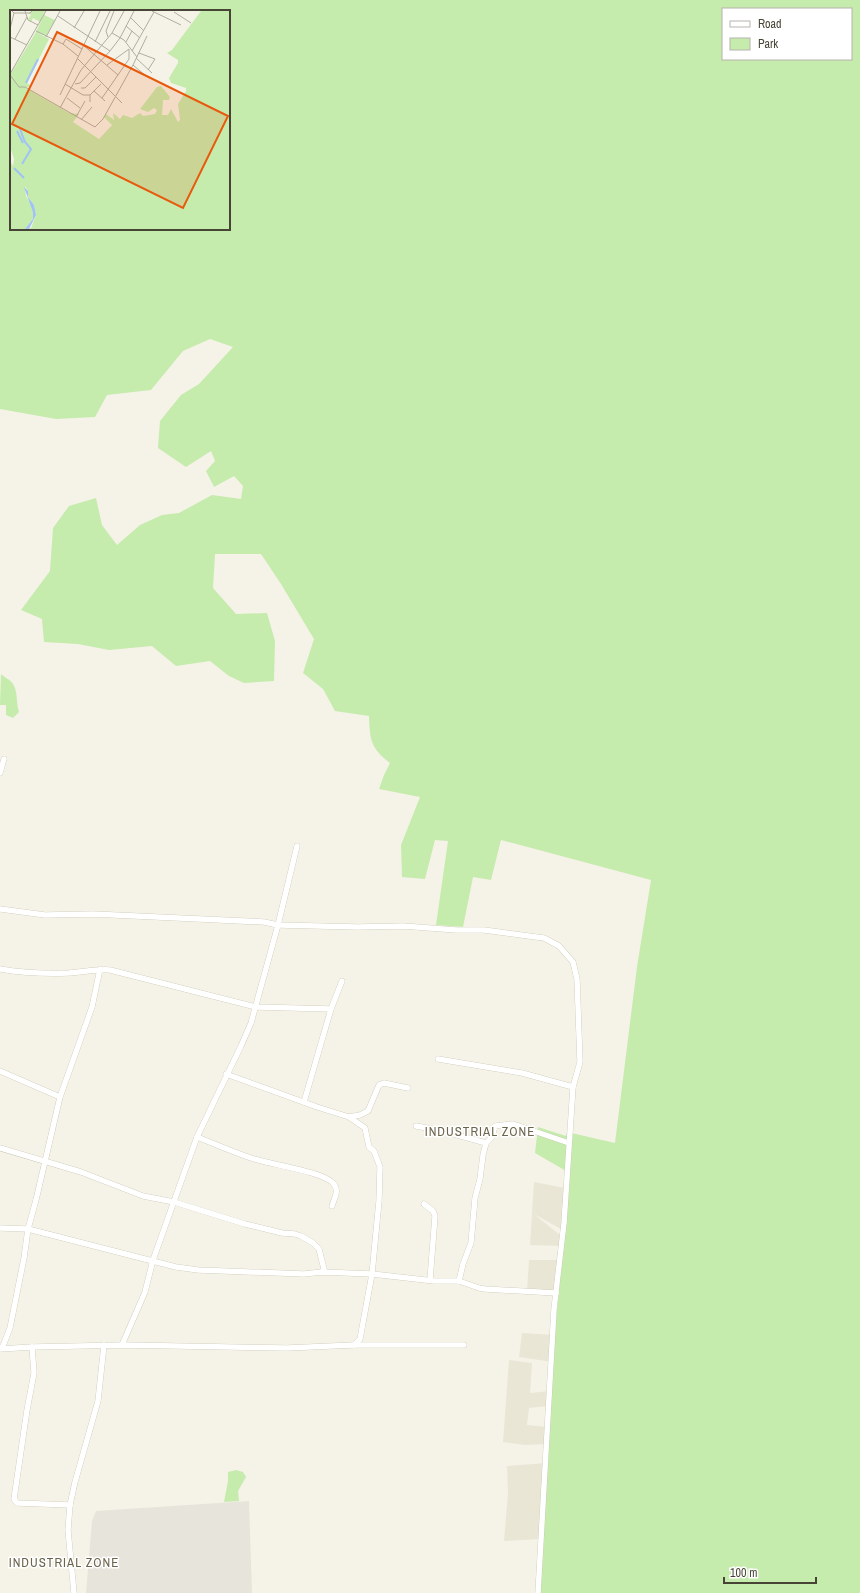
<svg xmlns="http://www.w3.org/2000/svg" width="860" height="1593" viewBox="0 0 860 1593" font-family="'Archivo Narrow',sans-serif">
  <rect width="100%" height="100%" fill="#f5f3e7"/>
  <!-- residential -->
  <g fill="#e9e6d5">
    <polygon points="534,1182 565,1188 561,1229 534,1214 561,1236 561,1246 530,1245"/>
    <polygon points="529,1260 558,1260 556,1292 527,1291"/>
    <polygon points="522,1333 554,1335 552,1362 519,1357"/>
    <polygon points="509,1360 532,1363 530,1393 550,1391 549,1406 529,1408 527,1425 548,1427 547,1444 525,1445 503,1442"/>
    <polygon points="546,1463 541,1539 504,1541 508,1493 507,1466"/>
  </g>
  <!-- industrial -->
  <polygon fill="#e7e4dc" points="249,1501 252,1593 86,1593 92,1521 96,1511"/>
  <!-- green -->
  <g fill="#c5ebad" fill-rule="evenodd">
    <path d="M 0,0 L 860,0 L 860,1593 L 538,1593 L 551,1379 L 566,1209 L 566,1171 L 535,1153 L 538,1127 L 566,1136 L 567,1132 L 615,1143 L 637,967 L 651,880 L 501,840 L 491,880 L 473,877 L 463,927 L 436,925 L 448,841 L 435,840 L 425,879 L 402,877 L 401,845 L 420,797 L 379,789 L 384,775 L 390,763 C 370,748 370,739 369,716 L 335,711 L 323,689 L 303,673 L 314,639 L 281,584 L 261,554 L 215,554 L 213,588 L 236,614 L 267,613 L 275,641 L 274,681 L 244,683 L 229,676 L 210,661 L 176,666 L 152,646 L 109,650 L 78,644 L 44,642 L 42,619 L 21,610 L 50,571 L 53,528 L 69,506 L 96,498 L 102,525 L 117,545 L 140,525 L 162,515 L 179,513 L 212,495 L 241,499 L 243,486 L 234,476 L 214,487 L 206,471 L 215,461 L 211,451 L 186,467 L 158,448 L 160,421 L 181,395 L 199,384 L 233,347 L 210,339 L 183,351 L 151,390 L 107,395 L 95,417 L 56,419 L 0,409 ZM 723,9 L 851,9 L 851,59 L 723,59 ZM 11,11 L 229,11 L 229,229 L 11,229 Z"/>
    <path d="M 1,674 C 4,677 11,680 13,684 C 18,691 16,704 19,712 L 13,718 L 6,715 L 6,705 L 0,705 Z"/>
    <polygon points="236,1470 243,1472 246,1477 238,1491 239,1501 224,1502 228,1481 228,1472"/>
  </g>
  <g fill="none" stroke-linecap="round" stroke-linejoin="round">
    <defs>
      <g id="street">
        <polyline points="0,773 4,759"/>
        <polyline points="0,909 45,915 93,914 264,922 278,925 358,927 403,926 456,930 484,930 544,938 559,946 573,962 577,979 580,1062 573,1087 564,1223 554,1309 538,1593"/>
        <path d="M 0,969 C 23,973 46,974 69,973 C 83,972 96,969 110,970 L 256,1007 L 331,1009"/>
        <polyline points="438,1059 522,1073 573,1087"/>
        <polyline points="0,1071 60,1097"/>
        <polyline points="226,1074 317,1107 349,1117 360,1115 368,1111 379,1085 384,1083 408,1088"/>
        <polyline points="304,1102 331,1009 342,981"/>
        <polyline points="349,1117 365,1128 369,1147 374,1151 380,1167 379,1201 372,1274 360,1339 354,1345"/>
        <polyline points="416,1126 443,1131 486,1143 492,1137 495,1126 513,1124 569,1143"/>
        <path d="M 197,1137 C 215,1144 233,1152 251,1158 C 271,1165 321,1171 333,1183 C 340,1190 334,1199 332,1206"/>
        <polyline points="0,1148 81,1172 143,1196 174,1202 245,1224 282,1233 295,1234 301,1236 313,1243 319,1249 324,1269 322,1272"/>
        <polyline points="424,1204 433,1211 435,1216 430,1280"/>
        <polyline points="0,1228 28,1229 176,1267 198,1270 304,1274 322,1272 372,1274 434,1281 459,1281 479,1288 485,1289 556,1293"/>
        <polyline points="459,1281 463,1264 471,1243 475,1198 480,1179 483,1155 486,1143"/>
        <polyline points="122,1345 145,1292 153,1260 197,1137 241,1046 251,1023 278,925 297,846"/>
        <polyline points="32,1347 34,1373 27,1410 14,1499 17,1503 70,1505"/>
        <polyline points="0,1348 3,1346 10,1328 24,1258 28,1229 36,1200 60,1097 92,1007 100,969"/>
        <polyline points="0,1349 32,1347 124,1345 287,1348 354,1345 464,1345"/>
        <polyline points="74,1593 68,1530 70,1505 75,1482 98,1401 104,1345"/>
      </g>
    </defs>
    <!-- street casing -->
    <use href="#street" stroke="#c1bda9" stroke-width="6"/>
    <!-- street -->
    <use href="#street" stroke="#fff" stroke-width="5.5"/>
  </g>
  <g text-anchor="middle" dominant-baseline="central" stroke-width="3" stroke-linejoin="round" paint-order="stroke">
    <!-- quarter labels -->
    <g font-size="13" letter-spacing="1" fill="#6c644c" stroke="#fff">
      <text x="480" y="1131">INDUSTRIAL ZONE</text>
      <text x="64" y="1562">INDUSTRIAL ZONE</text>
    </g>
  </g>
  <!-- overview -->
  <g transform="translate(10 10)">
    <rect width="220" height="220" fill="#f5f3e7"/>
    <path d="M 23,1 L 35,1 L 30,12 L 23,8 L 21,12 L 18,9 L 21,5 L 18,3 ZM 191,1 L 220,1 L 220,219 L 17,219 L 21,218 L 26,205 L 24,195 L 18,187 L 18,181 L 15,176 L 16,186 L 23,198 L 23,209 L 15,219 L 0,219 L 0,151 L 3,156 L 4,149 L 0,136 L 0,65 L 26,22 L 39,29 L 17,73 L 21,76 L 16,78 L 59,103 L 69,104 L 63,112 L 89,129 L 102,115 L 94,107 L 96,104 L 104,110 L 103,103 L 110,109 L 113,105 L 122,108 L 130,103 L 133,106 L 145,104 L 147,100 L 144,98 L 138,102 L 130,99 L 147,77 L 151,76 L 160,87 L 159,90 L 153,90 L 152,105 L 158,105 L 161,99 L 168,112 L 170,110 L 168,94 L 176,81 L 176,78 L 161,73 L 159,68 L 168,53 L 168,50 L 157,43 L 162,40 ZM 34,5 L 45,10 L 36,26 L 26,22 Z" fill="#c5ebad"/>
    <path d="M 14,177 L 18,181 L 18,187 L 24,195 L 26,205 L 19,219 L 15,219 L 23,209 L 23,202 Z" fill="#a0c3f5"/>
    <path fill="none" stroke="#a0c3f5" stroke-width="2" d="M 16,73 L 28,49M 10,119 L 15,132 L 21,139 L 12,154M 7,121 L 13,133M 4,158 L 14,168"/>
    <path fill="none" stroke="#b0ada0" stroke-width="1" d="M 2,1 L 4,3 L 20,3 L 22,1M 15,1 L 18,10 L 28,15M 114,1 L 102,23 L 114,30 L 127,47M 142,1 L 171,15M 164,2 L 181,13M 48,6 L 100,41M 120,7 L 134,21M 116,16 L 130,28M 64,18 L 74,1M 0,19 L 4,3M 26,21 L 53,34 L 68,46M 0,27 L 17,35M 36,27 L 50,1M 98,27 L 96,21 L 104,1M 5,29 L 17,7M 85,32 L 100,1M 116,32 L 122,21M 53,34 L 56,29 L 72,39M 73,35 L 108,65M 122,41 L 144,2M 129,43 L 145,49 L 138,60M 67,48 L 112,93M 126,48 L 142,63M 97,55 L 119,39M 0,64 L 36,1M 0,65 L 9,77 L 15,77 L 85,117 L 93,109 L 123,55M 136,66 L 123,55 L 137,26M 55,74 L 73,85 L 80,85M 65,74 L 70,73 L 100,41 L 110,28 L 124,1M 71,78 L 75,78 L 86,67M 84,81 L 95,91M 50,85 L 90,1M 57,88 L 70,98M 92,88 L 119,49 L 119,39M 80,92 L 80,85 L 91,74M 50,98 L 71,60 L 102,23M 66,107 L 75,91M 71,110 L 82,97"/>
    <path fill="#e8590c" fill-opacity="0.15" stroke="#e8590c" stroke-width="2" d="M 47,22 L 218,106 L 173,198 L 2,114 Z"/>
    <rect width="220" height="220" fill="none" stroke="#484435" stroke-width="2"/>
  </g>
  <!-- legend -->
  <rect x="722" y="8" width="130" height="52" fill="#ffffff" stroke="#b6b4ae"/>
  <rect x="730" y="21" width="20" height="6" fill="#ffffff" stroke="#b6b4ae"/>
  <text x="758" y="28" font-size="12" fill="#484435">Road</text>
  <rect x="730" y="38" width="20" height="12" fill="#c5ebad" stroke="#b6b4ae"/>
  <text x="758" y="48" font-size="12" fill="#484435">Park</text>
  <!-- scale -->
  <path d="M724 1577v6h92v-6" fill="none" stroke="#484435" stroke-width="2"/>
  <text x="730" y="1577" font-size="12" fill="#484435" stroke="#ffffff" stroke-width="3" paint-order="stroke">100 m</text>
</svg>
